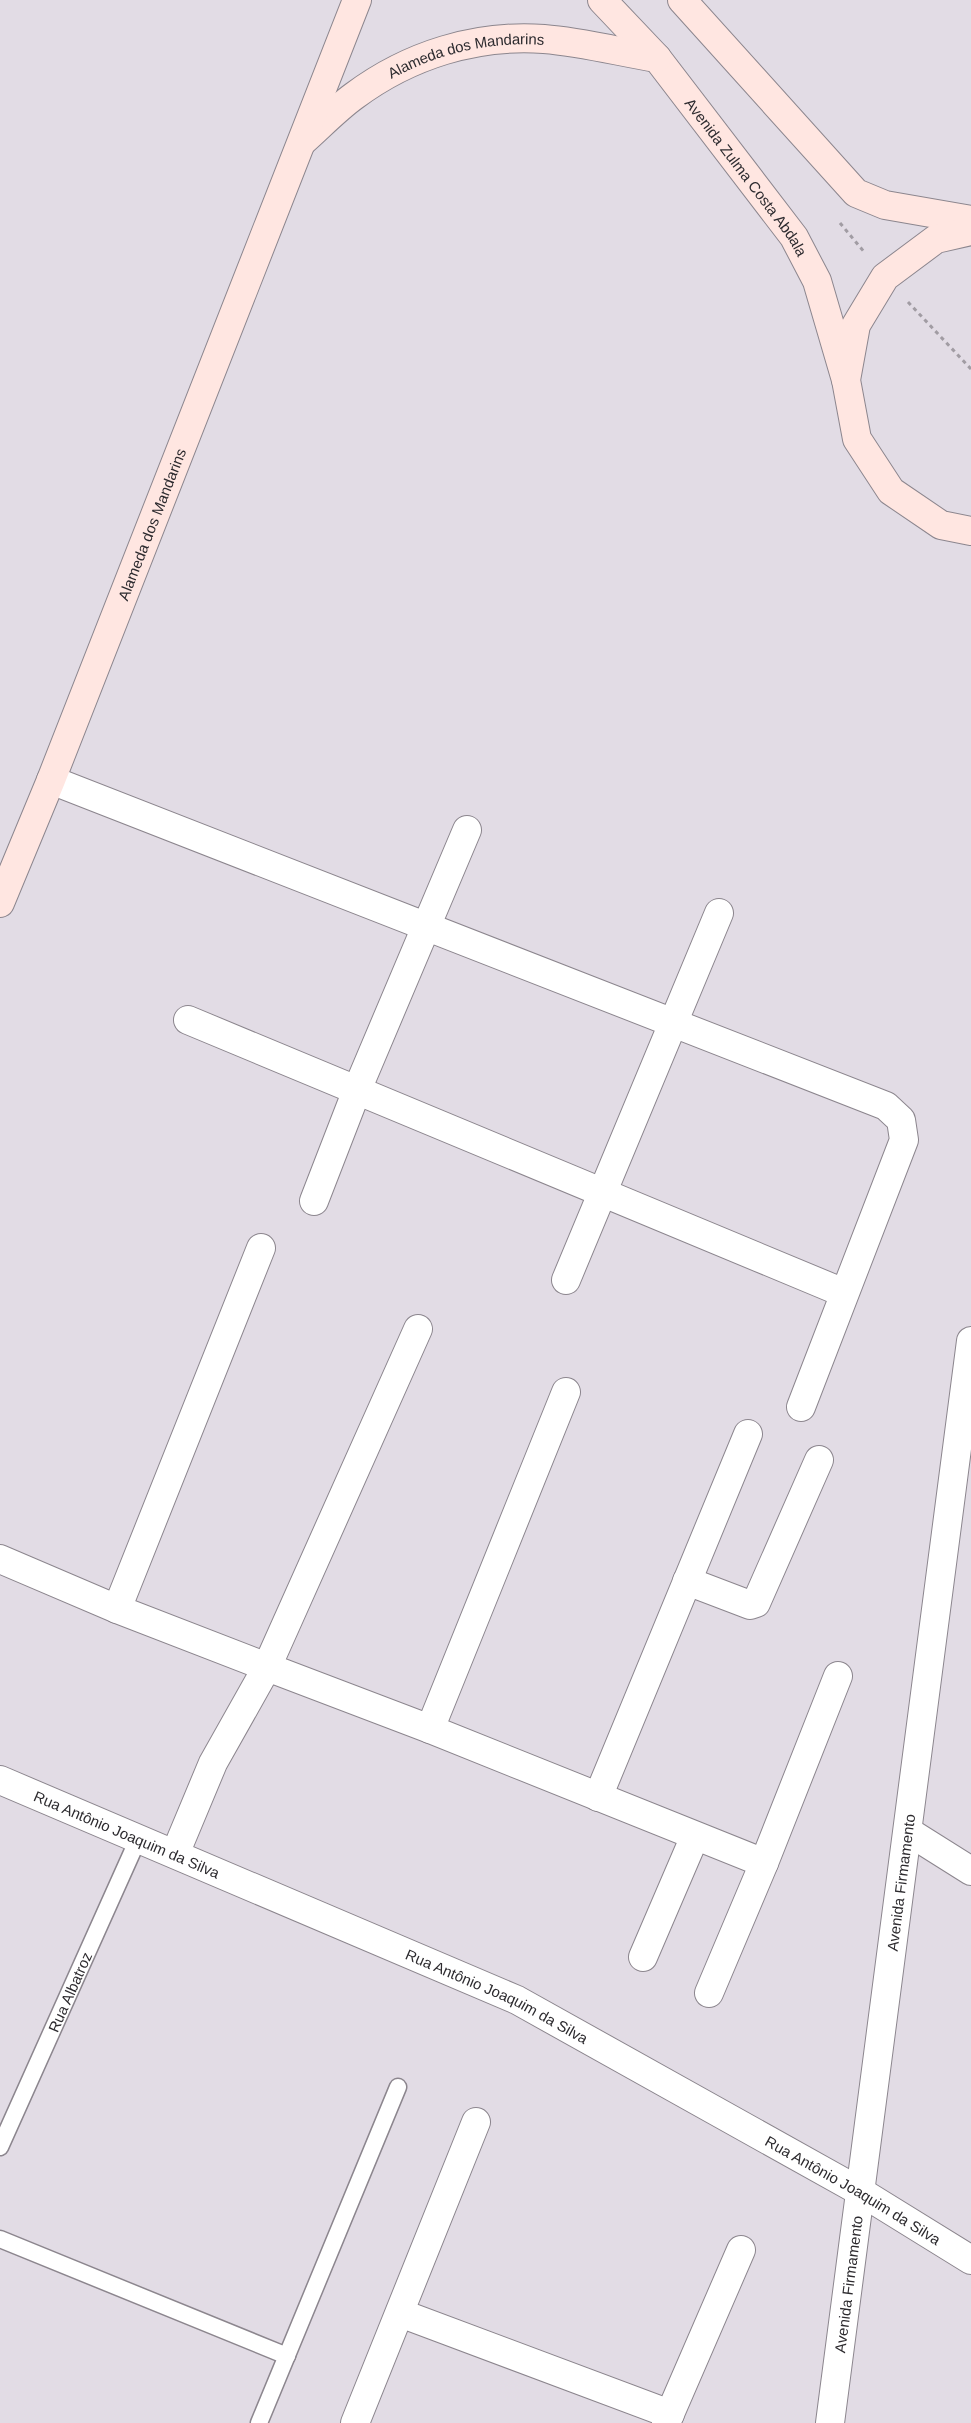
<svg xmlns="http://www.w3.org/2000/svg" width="971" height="2423" viewBox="0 0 971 2423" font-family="Arial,sans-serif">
  <rect width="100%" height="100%" fill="#e2dce5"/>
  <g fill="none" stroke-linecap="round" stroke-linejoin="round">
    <defs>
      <g id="service">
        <path id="s1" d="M 0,2147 L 139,1837"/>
        <polyline points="0,2239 287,2356"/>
        <polyline points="259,2423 398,2087"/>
      </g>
      <g id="minor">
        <polyline points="51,780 886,1106 901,1120 904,1140 801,1407"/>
        <polyline points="188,1020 844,1293"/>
        <polyline points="314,1201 357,1090 467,830"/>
        <polyline points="566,1280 719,913"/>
        <polyline points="0,1559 117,1609 267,1667 418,1329"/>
        <polyline points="687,1581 750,1605 756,1603 819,1460"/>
        <polyline points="117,1609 261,1248"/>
        <polyline points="430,1729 566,1392"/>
        <path id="s2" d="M 0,1780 L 517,2000 L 861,2192 L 971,2260"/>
        <polyline points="598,1797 748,1434"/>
        <polyline points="909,1832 971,1871"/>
        <polyline points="175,1854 213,1763 267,1667 430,1729 764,1863"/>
        <polyline points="643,1957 695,1836"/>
        <polyline points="709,1993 764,1863 838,1676"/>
        <polyline points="400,2313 670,2414"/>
        <polyline points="355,2423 476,2122"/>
        <polyline points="666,2423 741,2250"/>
        <path id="s3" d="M 830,2423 L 971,1341"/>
      </g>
      <g id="secondary">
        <path id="s4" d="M 602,0 L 657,58 L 794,237 L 817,281 L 846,380"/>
        <polyline points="682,0 856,193 885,205 971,220"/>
        <path id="s5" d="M 303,141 C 320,126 336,109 354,96 C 409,55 476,34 544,39 C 582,42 620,52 657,58"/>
        <polyline points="971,231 936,239 885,277 856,325 846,380 857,439 891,491 941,525 971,531"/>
        <path id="s6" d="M 0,903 L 51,780 L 357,0"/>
      </g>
    </defs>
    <!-- service casing -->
    <use href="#service" stroke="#8c868e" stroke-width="19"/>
    <!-- minor casing -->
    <use href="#minor" stroke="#8c868e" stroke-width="30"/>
    <!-- secondary casing -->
    <use href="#secondary" stroke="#8c868e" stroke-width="30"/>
    <!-- path -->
    <g stroke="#a19ca3" stroke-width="3" stroke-dasharray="4 4" stroke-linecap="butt">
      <polyline points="840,223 865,253"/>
      <polyline points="908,302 971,369"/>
    </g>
    <!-- service -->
    <use href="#service" stroke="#fff" stroke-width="16"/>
    <!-- minor -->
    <use href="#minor" stroke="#fff" stroke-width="28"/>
    <!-- secondary -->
    <use href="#secondary" stroke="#ffe6e1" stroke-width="28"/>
  </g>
  <g text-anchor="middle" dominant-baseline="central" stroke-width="4.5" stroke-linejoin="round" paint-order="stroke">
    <!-- street labels -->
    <g font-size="15" fill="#2d2b2f" stroke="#e2dce5">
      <text stroke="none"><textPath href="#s5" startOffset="190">Alameda dos Mandarins</textPath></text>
      <text stroke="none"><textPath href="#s4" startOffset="229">Avenida Zulma Costa Abdala</textPath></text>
      <text stroke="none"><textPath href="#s6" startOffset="408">Alameda dos Mandarins</textPath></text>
      <text stroke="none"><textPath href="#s2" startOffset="138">Rua Antônio Joaquim da Silva</textPath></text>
      <text stroke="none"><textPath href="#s3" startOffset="545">Avenida Firmamento</textPath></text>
      <text stroke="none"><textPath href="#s1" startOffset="170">Rua Albatroz</textPath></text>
      <text stroke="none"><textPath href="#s2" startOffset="542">Rua Antônio Joaquim da Silva</textPath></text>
      <text stroke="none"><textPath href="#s2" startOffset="948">Rua Antônio Joaquim da Silva</textPath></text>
      <text stroke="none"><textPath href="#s3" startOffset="140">Avenida Firmamento</textPath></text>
    </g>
  </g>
</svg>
